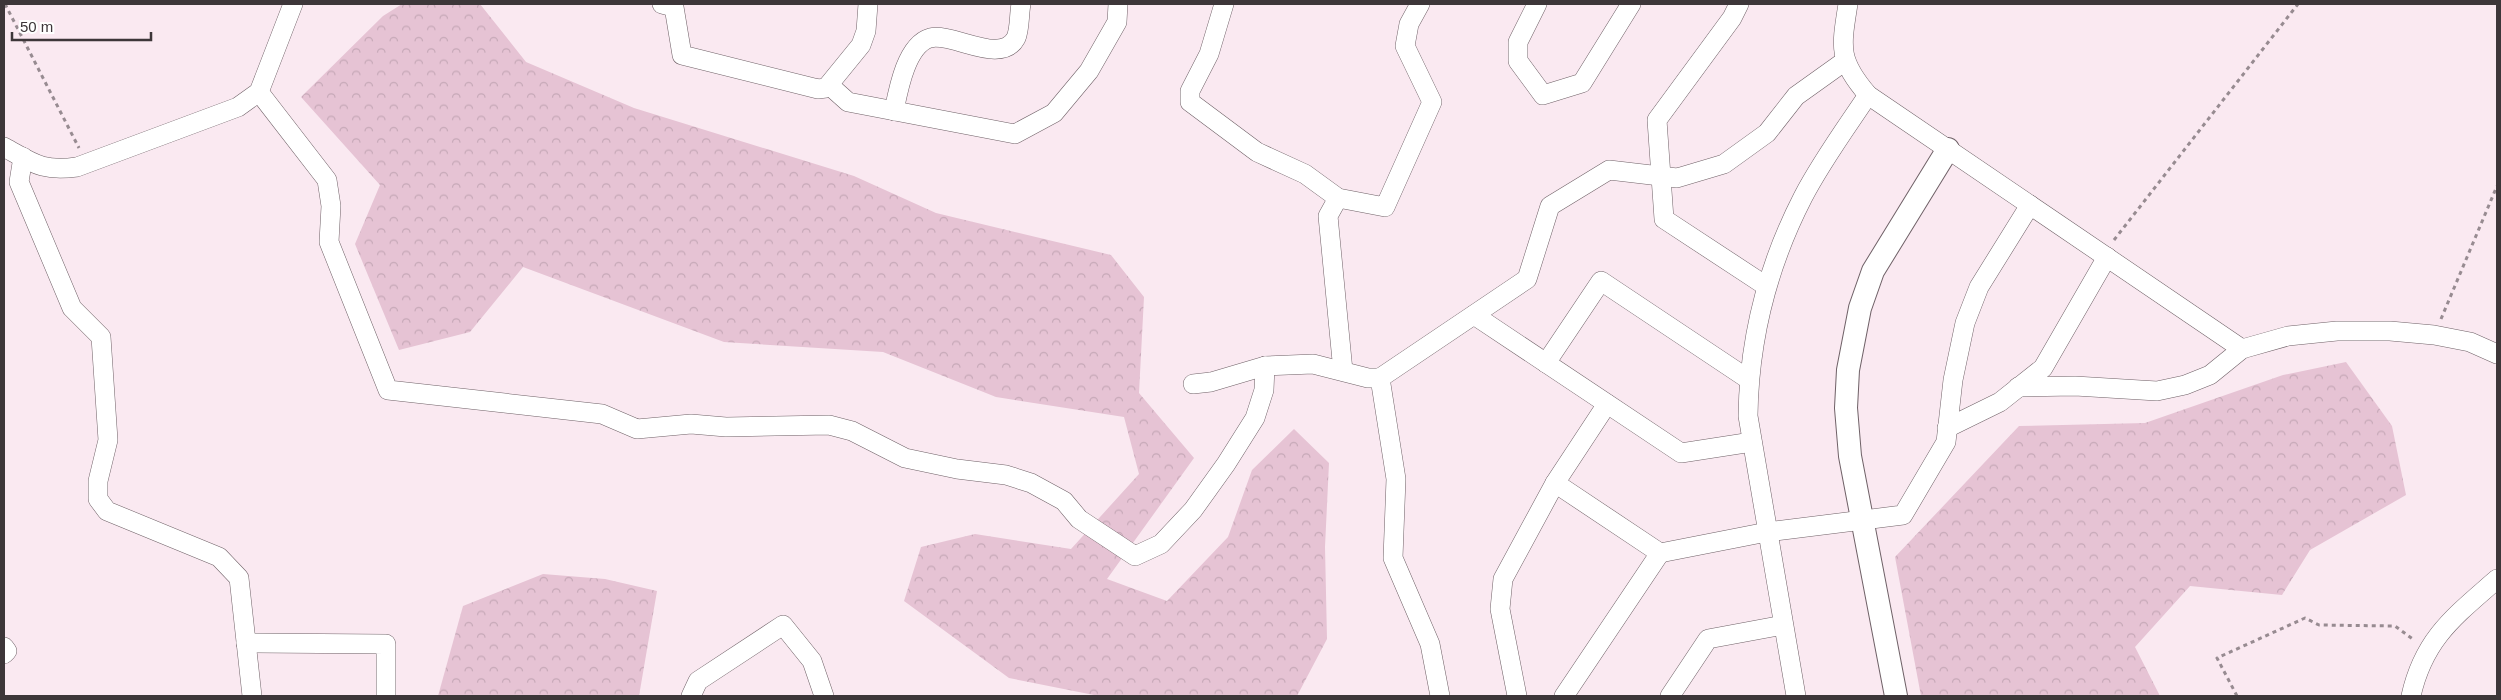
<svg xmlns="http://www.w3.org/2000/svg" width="2501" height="700" viewBox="0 0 2501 700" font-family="Arial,sans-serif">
  <defs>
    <pattern id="forest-crowns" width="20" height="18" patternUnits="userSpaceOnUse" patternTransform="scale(1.25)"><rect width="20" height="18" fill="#e6c3d4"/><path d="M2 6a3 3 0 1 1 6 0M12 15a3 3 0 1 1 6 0" fill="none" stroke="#c6a8b7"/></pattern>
  </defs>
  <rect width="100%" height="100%" fill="#fae9f1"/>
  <!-- forest -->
  <g fill="url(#forest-crowns)">
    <polygon points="402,4 480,4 526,62 634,108 854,176 936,213 1111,255 1144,297 1139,393 1194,458 1107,579 1167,601 1228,537 1252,470 1294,429 1329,463 1325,547 1327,639 1297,696 1099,696 1009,678 904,601 921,547 975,534 1071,549 1139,474 1124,417 996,397 883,352 724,342 523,267 470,332 399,350 355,244 380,185 301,97 383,16"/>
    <polygon points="2346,362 2392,426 2406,495 2310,550 2282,595 2190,586 2135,647 2160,696 1921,696 1895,557 2019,426 2145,423 2283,375"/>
    <polygon points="543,574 605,579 657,591 639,696 438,696 463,606"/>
  </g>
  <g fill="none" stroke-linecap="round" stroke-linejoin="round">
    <defs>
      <g id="minor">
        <polyline points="662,4 674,7 682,55 818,89 826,88 861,45 866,31 868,4"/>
        <polyline points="1224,4 1209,54 1190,91 1190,102 1257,152 1305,174 1338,198 1385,207 1432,102 1405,46 1409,24 1420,4"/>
        <polyline points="1537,4 1518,42 1518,61 1543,95 1582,83 1631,4"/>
        <polyline points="1739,4 1732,18 1657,120 1664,219 1766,286"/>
        <path d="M 1848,4 C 1841,48 1838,60 1868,95 L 2242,349"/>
        <polyline points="829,85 848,102 1015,134 1054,113 1089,71 1117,22 1118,4"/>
        <polyline points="259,92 327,180 331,206 329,242 388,390 602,414 637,429 691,424 726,427 829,425 852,431 905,458 957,469 1006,475 1031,483 1064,501 1079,519 1135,556 1161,544 1193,510 1226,464 1255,418 1264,390 1265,366"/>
        <path d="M 894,111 C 898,91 906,45 930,38 C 953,32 1001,66 1016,38 C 1020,29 1019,14 1021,4"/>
        <path d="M 4,147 C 33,163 42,172 77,167 L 238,107 L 259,92 L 293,4"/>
        <polyline points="23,157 19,182 72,308 101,337 108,440 98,481 98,499 107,511 219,557 239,578 252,696"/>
        <polyline points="1338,198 1328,216 1343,371"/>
        <polyline points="1474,315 1681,453 1752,442"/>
        <polyline points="1546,363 1601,281 1748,379"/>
        <polyline points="1193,384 1211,382 1265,366 1313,364 1368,378 1380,378"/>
        <polyline points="2018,387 2075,386 2157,391 2185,385 2210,375 2242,349 2288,336 2337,331 2390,331 2434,335 2470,342 2497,354"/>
        <polyline points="1947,428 2000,402 2043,368 2107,257"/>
        <polyline points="1660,553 1767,532 1903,515 1946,442 1953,380 1965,323 1979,287 2030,205"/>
        <polyline points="246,643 386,644 386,696"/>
        <polyline points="4,647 7,651 4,654"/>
        <polyline points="691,696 698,681 783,625 812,661 824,696"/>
        <polyline points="1440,696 1430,644 1393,558 1396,479 1380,378 1527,279 1550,206 1609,170 1677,178 1724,164 1767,133 1796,96 1845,61"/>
        <polyline points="1517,696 1500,609 1503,579 1555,483"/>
        <polyline points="1564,696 1660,553 1555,483 1607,404"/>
        <polyline points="1670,696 1708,639 1783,625"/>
        <path d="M 1796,696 L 1748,416 C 1749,340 1768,265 1803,197 C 1821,162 1846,128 1868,95"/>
        <path d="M 2411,696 C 2424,638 2455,616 2497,579"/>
      </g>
      <polyline id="tertiary" points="1896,696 1850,456 1846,408 1848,370 1860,308 1873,271 1948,149"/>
    </defs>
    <!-- minor casing -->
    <use href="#minor" stroke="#6f6167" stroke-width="20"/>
    <!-- tertiary casing -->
    <use href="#tertiary" stroke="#6f6167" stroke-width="24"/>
    <!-- path -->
    <g stroke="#978b91" stroke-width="3" stroke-dasharray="4 4" stroke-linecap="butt">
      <polyline points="5,4 79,148"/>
      <polyline points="2114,240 2298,4"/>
      <polyline points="2441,319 2497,186"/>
      <polyline points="2237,696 2217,658 2305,618 2319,625 2395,626 2414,640"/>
    </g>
    <!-- minor -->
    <use href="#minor" stroke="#fff" stroke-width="19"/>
    <!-- tertiary -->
    <use href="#tertiary" stroke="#fff" stroke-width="22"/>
  </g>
  <!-- border -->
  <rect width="2501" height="700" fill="none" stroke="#3d3639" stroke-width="10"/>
  <!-- scale -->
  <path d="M12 32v8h139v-8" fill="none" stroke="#3d3639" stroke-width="2.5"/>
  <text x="20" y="32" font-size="15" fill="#3d3639" stroke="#ffffff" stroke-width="4" paint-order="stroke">50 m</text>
</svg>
